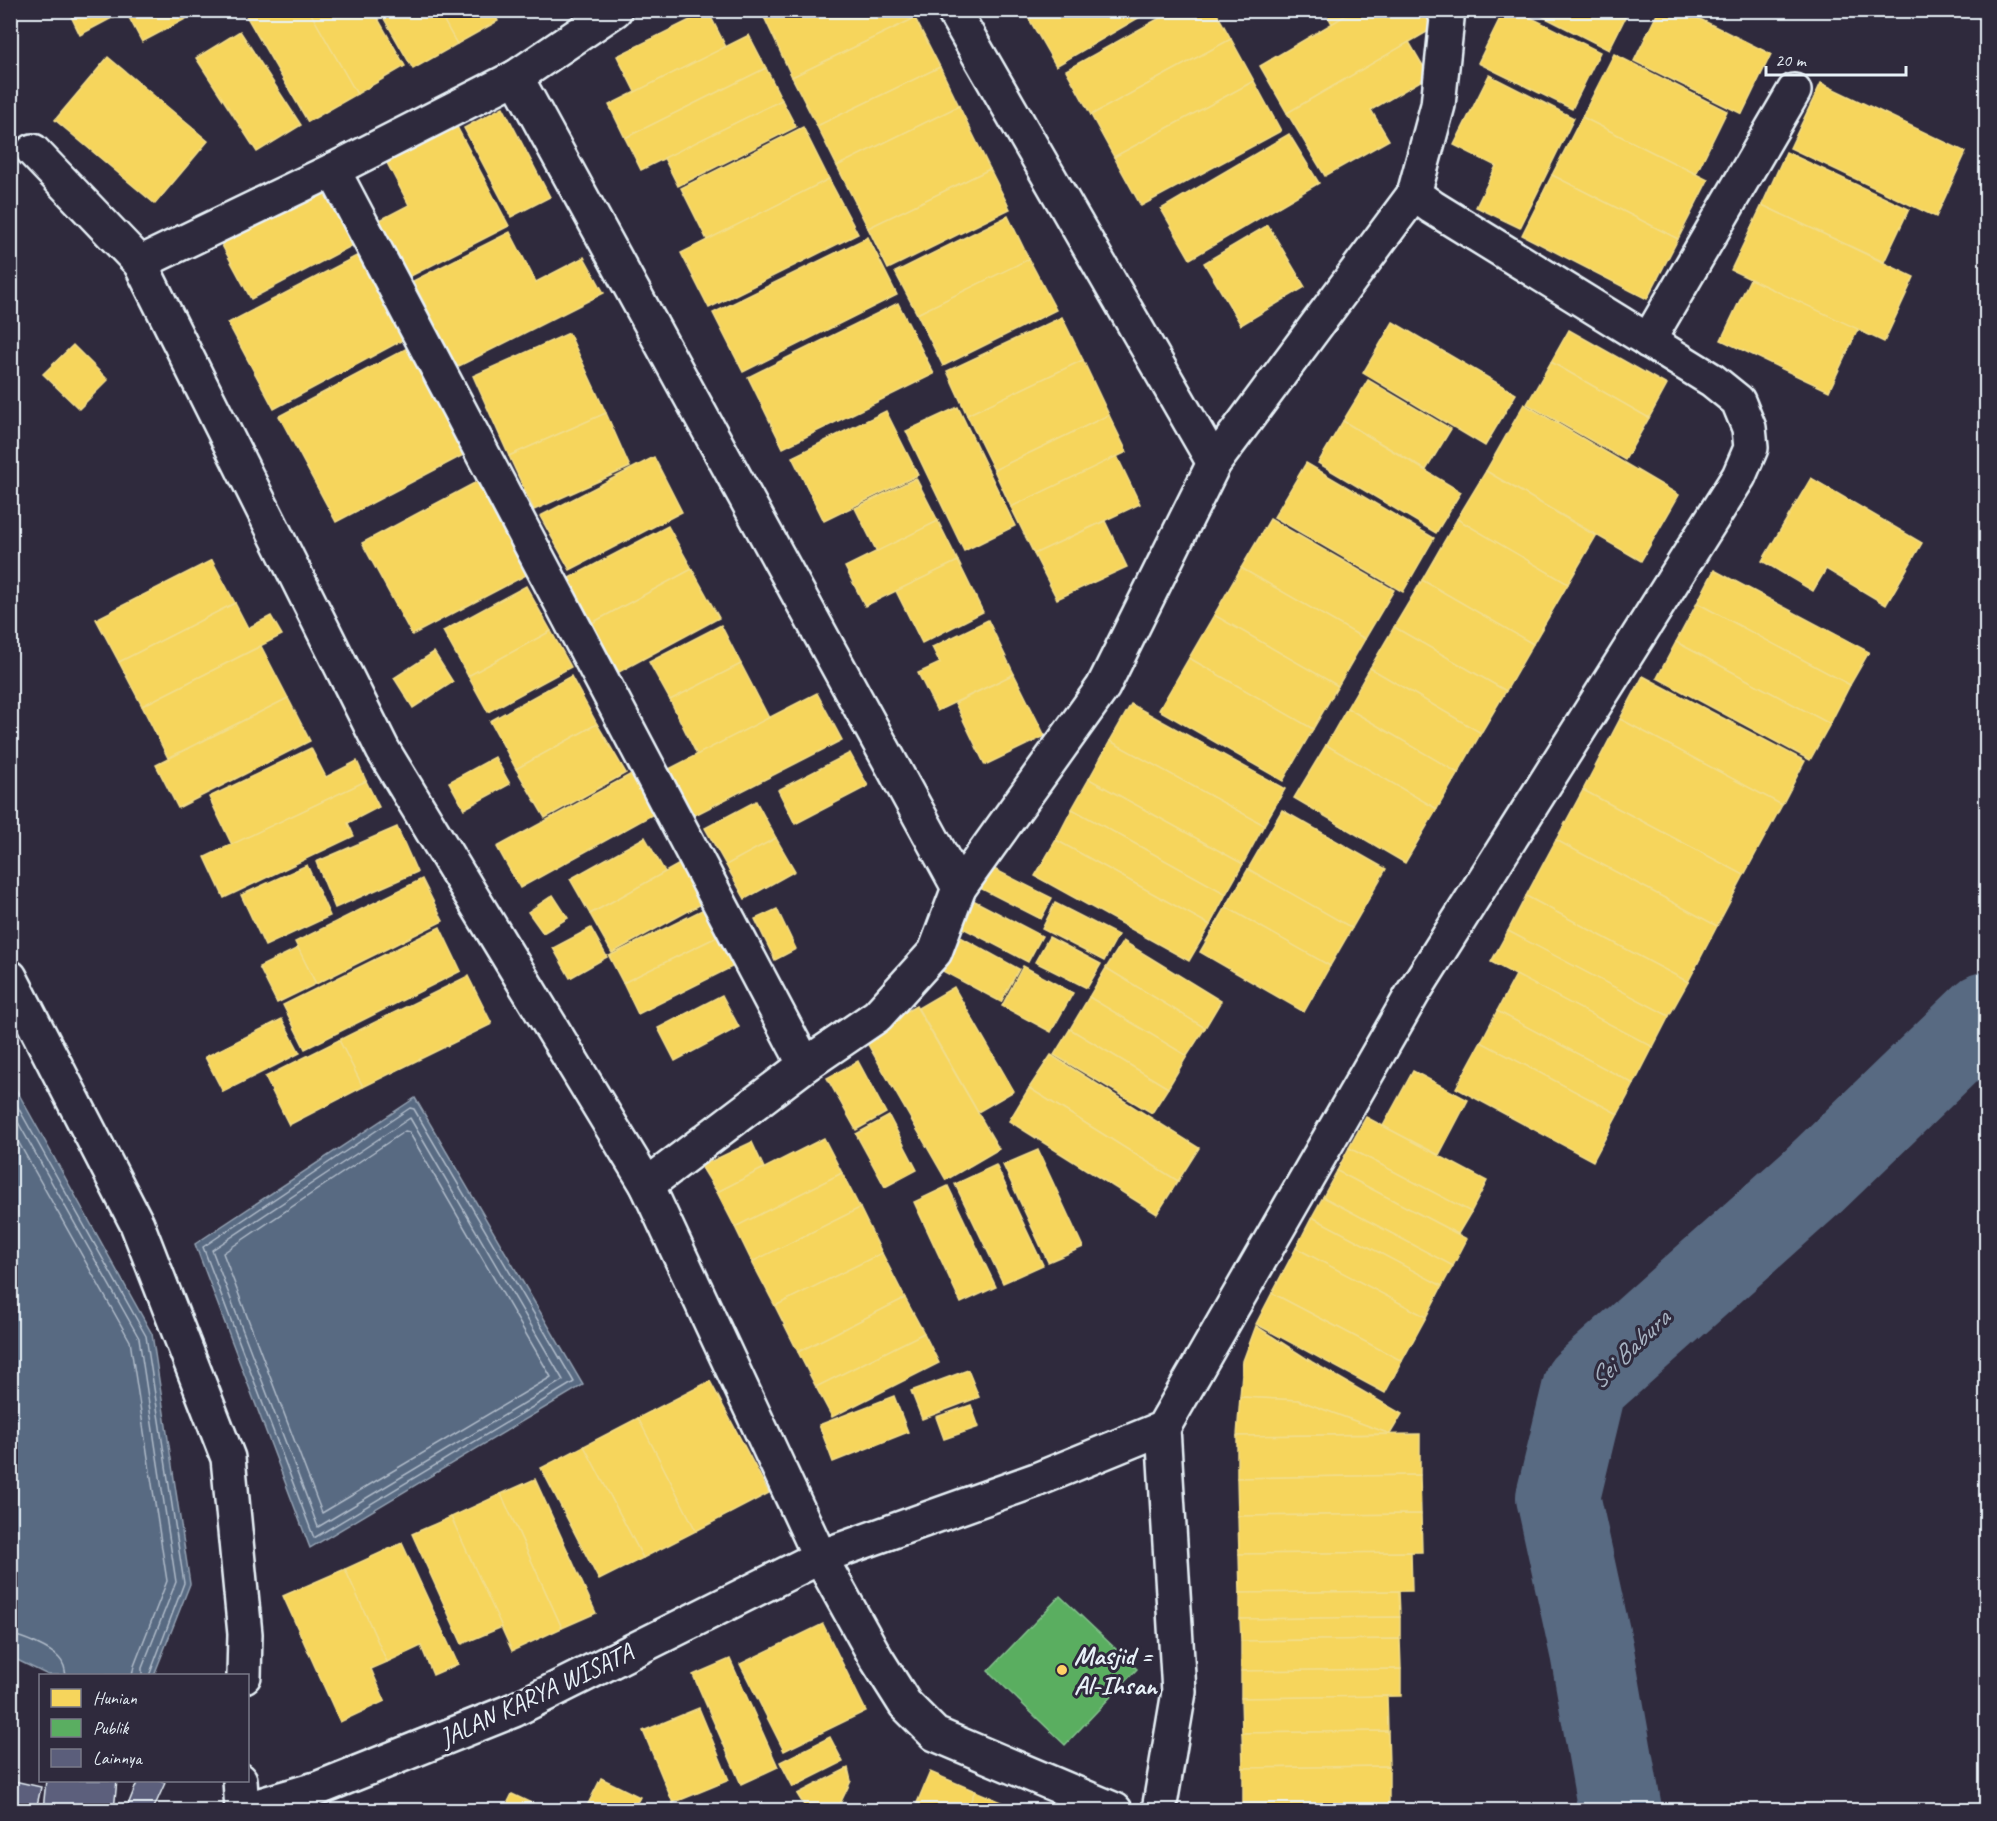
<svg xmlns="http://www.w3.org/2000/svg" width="1997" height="1821" viewBox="0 0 1997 1821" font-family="Caveat,sans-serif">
  <rect width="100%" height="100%" fill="#2f2a3d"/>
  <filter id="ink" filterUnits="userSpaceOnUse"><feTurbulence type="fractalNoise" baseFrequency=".0167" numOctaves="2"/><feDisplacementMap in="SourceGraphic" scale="12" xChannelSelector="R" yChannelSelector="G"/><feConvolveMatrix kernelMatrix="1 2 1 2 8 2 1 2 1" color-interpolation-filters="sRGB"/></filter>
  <g filter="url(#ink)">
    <!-- water -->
    <g fill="#596a82" stroke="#92a0b1" stroke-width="1.5">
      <polygon points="11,1080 152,1334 190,1584 154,1675 48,1675 11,1657"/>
      <polygon points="415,1098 583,1385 310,1548 195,1244"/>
    </g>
    <!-- homes -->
    <g fill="#f6d55c" stroke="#f2dd8b" stroke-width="1.5">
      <polygon points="68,10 125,10 125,11 80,35"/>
      <polygon points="193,10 195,14 142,42 125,10"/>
      <polygon points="250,10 309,10 357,94 308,122 245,14"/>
      <polygon points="309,10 373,10 405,66 357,94"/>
      <polygon points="379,10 438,10 457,44 413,69"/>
      <polygon points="438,10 493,10 498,21 457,44"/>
      <polygon points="760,10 783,10 765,19"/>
      <polygon points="783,10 911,10 915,18 792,77 765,19"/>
      <polygon points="1024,10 1044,10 1029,19"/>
      <polygon points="1044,10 1152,10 1056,66 1029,19"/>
      <polygon points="1174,10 1215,10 1231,39 1091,115 1066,70"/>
      <polygon points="1325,10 1355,10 1332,24"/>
      <polygon points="1355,10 1430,10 1439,25 1287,113 1260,66"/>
      <polygon points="1504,10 1516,10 1600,52 1572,109 1478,63"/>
      <polygon points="1530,10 1629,10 1609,50"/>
      <polygon points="1659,10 1682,10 1771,54 1742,114 1634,61"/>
      <polygon points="708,11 726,47 635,92 617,56"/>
      <polygon points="915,18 940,67 817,126 792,77"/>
      <polygon points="240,31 301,125 257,152 196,58"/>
      <polygon points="749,35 766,68 625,138 609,105"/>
      <polygon points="1231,39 1254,81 1114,157 1091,115"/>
      <polygon points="1409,42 1429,76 1371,110 1389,140 1325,176 1287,113"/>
      <polygon points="1614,54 1727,111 1696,174 1582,117"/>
      <polygon points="108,57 208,141 155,204 55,120"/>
      <polygon points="940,67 959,106 837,166 817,126"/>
      <polygon points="766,68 782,100 641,170 625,138"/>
      <polygon points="1489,75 1574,118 1520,228 1476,207 1496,166 1454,145"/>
      <polygon points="1254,81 1281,131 1141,206 1114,157"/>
      <polygon points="1821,83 1966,152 1936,217 1790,148"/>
      <polygon points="782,100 796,127 678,186 664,158"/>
      <polygon points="959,106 990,169 868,228 837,166"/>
      <polygon points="503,107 550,197 511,217 464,128"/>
      <polygon points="1582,117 1708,180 1678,239 1552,175"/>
      <polygon points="455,123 509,226 407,278 378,221 409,205 385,159"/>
      <polygon points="803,127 829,179 707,240 681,188"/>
      <polygon points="1289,134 1319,183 1190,259 1161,209"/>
      <polygon points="1786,152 1909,209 1884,262 1762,205"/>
      <polygon points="990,169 1010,209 888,269 868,228"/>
      <polygon points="1552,175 1678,239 1647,299 1522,235"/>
      <polygon points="325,178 359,242 251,299 217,236"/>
      <polygon points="829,179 858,234 709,308 681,253"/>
      <polygon points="1762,205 1914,277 1884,342 1731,270"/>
      <polygon points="1008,216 1029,259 917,314 895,272"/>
      <polygon points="1268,225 1305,287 1241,325 1204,263"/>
      <polygon points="510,232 536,282 584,257 604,293 457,367 413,281"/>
      <polygon points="868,237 897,295 743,372 713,313"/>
      <polygon points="368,250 414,334 274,409 228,323"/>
      <polygon points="1029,259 1056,310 943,366 917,314"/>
      <polygon points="1750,279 1858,329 1829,391 1721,340"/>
      <polygon points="898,303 934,374 783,448 748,377"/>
      <polygon points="1062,317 1083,360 967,415 947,371"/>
      <polygon points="1393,322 1516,394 1485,446 1363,373"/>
      <polygon points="1569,330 1667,385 1649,418 1551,362"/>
      <polygon points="569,333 606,413 509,456 473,376"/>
      <polygon points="73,345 108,380 79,409 43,374"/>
      <polygon points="413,345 471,451 336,522 279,416"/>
      <polygon points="1083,360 1109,415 994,470 967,415"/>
      <polygon points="1551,362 1649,418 1625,460 1527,404"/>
      <polygon points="1368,380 1451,429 1426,470 1343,421"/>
      <polygon points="1524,404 1679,495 1641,561 1486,471"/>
      <polygon points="958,407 1015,526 964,551 906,431"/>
      <polygon points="886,411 918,475 824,521 792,457"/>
      <polygon points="606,413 630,467 534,510 509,456"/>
      <polygon points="1109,415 1127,452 1011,507 994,470"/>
      <polygon points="1343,421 1461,492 1436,533 1318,463"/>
      <polygon points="1117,456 1140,504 1034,554 1011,507"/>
      <polygon points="654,457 682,512 570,570 540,516"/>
      <polygon points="1306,463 1434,538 1403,592 1274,517"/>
      <polygon points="1486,471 1596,536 1568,584 1457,519"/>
      <polygon points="916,478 938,521 877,552 855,508"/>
      <polygon points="1811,478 1922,543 1886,605 1826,569 1813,591 1762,561"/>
      <polygon points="482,479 532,572 412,635 362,543"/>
      <polygon points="1270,519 1394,590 1365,639 1241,568"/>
      <polygon points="1457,519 1568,584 1533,644 1422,580"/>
      <polygon points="938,521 958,561 865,606 845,567"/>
      <polygon points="1105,521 1127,567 1057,599 1034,554"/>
      <polygon points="668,526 692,569 592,623 569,578"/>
      <polygon points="212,560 235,603 119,662 96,619"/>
      <polygon points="958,561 983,612 922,643 896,591"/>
      <polygon points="1241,568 1365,639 1338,686 1214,615"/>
      <polygon points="692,569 719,618 619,672 592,623"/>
      <polygon points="1714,570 1869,652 1850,685 1697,603"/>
      <polygon points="1422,580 1533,644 1506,691 1394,627"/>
      <polygon points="526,586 551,631 468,676 443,631"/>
      <polygon points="235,603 248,628 271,616 282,635 142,706 119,662"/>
      <polygon points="1697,603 1850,685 1830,724 1676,642"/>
      <polygon points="1214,615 1338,686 1313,729 1189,658"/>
      <polygon points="988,620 1014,674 937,711 918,673 940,663 932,647"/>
      <polygon points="721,625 741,664 670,700 649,662"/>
      <polygon points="1394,627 1506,691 1481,733 1370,668"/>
      <polygon points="551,631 571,667 488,712 468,676"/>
      <polygon points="1676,642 1830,724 1810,760 1657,678"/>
      <polygon points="261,646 288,698 168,758 142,706"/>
      <polygon points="434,652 453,682 413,708 394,678"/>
      <polygon points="1189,658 1313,729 1283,781 1159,710"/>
      <polygon points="741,664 769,718 697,755 670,700"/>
      <polygon points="1370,668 1481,733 1458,773 1347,708"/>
      <polygon points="1014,674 1045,736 985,765 955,703"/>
      <polygon points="571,676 597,724 516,769 490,721"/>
      <polygon points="1643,676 1805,761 1782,805 1620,719"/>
      <polygon points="817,693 842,740 693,816 669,769"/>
      <polygon points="288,698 310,741 178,808 156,765"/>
      <polygon points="1131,704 1285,789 1264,825 1110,741"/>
      <polygon points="1347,708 1458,773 1437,809 1326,745"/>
      <polygon points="1620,719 1782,805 1744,875 1583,790"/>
      <polygon points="597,724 626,773 545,818 516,769"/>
      <polygon points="1110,741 1264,825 1243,864 1089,779"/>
      <polygon points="1326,745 1437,809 1405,863 1294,798"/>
      <polygon points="311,748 326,777 357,761 366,781 232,845 209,797"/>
      <polygon points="850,753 868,786 795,824 778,790"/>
      <polygon points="495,757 510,784 464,809 449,782"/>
      <polygon points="637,771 659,811 520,888 497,847"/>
      <polygon points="1089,779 1243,864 1226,894 1072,809"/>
      <polygon points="366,781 379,807 348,823 354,836 224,898 205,857"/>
      <polygon points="1583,790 1744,875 1717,926 1556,840"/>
      <polygon points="756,801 776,838 726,865 705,828"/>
      <polygon points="1072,809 1226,894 1210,925 1056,840"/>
      <polygon points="1282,810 1386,869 1352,928 1248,869"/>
      <polygon points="397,827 417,872 335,908 316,862"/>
      <polygon points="645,837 665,872 590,914 570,879"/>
      <polygon points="776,838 795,871 745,899 726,865"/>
      <polygon points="1056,840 1210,925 1189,961 1035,876"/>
      <polygon points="1556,840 1717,926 1688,982 1526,896"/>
      <polygon points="683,862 705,902 612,953 590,914"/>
      <polygon points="982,863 1052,898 1041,919 972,884"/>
      <polygon points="307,865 330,916 265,946 241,895"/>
      <polygon points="1248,869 1352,928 1330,966 1226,907"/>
      <polygon points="422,879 443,921 316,984 295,942"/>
      <polygon points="553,895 568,918 543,933 528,912"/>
      <polygon points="1526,896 1688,982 1669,1016 1508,931"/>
      <polygon points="971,899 1042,936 1028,962 957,925"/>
      <polygon points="1055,903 1118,935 1104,961 1042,929"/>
      <polygon points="710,906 725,933 623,983 609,956"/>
      <polygon points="1226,907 1330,966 1304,1012 1200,952"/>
      <polygon points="777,909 796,949 775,960 755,919"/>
      <polygon points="440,927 461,971 305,1049 283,1005"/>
      <polygon points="591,928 607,957 570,978 553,948"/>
      <polygon points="1508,931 1669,1016 1653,1047 1491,962"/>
      <polygon points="725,933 740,963 638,1014 623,983"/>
      <polygon points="955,934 1019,969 1001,1002 937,968"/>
      <polygon points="1049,937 1101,964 1087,988 1035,962"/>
      <polygon points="1123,941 1221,1001 1205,1028 1106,968"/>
      <polygon points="298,948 316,984 277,1003 259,967"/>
      <polygon points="1023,966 1073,993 1051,1032 1002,1006"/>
      <polygon points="1106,968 1205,1028 1187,1056 1089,997"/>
      <polygon points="1516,975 1653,1047 1634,1084 1497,1011"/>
      <polygon points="468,976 492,1024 363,1087 339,1040"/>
      <polygon points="954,987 1014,1091 978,1112 918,1008"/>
      <polygon points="722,995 739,1027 675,1061 658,1028"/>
      <polygon points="1089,997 1187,1056 1168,1088 1070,1029"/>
      <polygon points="916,1006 999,1149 946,1180 863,1036"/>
      <polygon points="1497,1011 1634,1084 1618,1114 1481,1042"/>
      <polygon points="282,1019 300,1053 223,1092 205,1057"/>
      <polygon points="1070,1029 1168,1088 1152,1113 1054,1055"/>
      <polygon points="339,1040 363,1087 289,1125 265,1077"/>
      <polygon points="1481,1042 1618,1114 1593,1161 1456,1088"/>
      <polygon points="1051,1055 1199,1148 1178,1181 1029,1088"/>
      <polygon points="858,1061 886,1113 856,1130 827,1078"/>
      <polygon points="1413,1071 1468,1100 1439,1155 1383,1126"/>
      <polygon points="1029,1088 1178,1181 1157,1214 1009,1121"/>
      <polygon points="889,1116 917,1170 885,1187 856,1134"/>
      <polygon points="1366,1117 1487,1181 1471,1212 1349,1148"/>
      <polygon points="824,1138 842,1173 735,1227 717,1192"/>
      <polygon points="752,1142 764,1168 717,1192 701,1166"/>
      <polygon points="1349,1148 1471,1212 1458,1234 1337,1171"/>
      <polygon points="1038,1150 1083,1247 1048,1262 1003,1165"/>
      <polygon points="996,1165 1043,1265 1003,1283 955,1184"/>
      <polygon points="1337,1171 1467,1239 1453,1266 1323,1197"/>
      <polygon points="842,1173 860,1208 752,1262 735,1227"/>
      <polygon points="948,1186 996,1287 961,1303 914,1202"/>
      <polygon points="1323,1197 1453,1266 1442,1286 1312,1217"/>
      <polygon points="860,1208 882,1253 775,1306 752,1262"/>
      <polygon points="1312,1217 1442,1286 1426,1317 1296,1248"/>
      <polygon points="1296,1248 1426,1317 1402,1361 1272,1293"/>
      <polygon points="882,1253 905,1298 798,1352 775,1306"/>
      <polygon points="1272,1293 1402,1361 1385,1393 1256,1324"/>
      <polygon points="905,1298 924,1333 816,1387 798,1352"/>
      <polygon points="1256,1326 1312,1362 1402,1414 1390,1434 1298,1400 1240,1397 1243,1361"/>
      <polygon points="924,1333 939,1363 832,1417 816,1387"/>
      <polygon points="968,1370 979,1397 922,1419 911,1391"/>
      <polygon points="710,1381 769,1493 696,1531 638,1418"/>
      <polygon points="894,1396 908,1432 833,1462 819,1425"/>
      <polygon points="1240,1397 1298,1400 1390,1434 1237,1436"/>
      <polygon points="971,1405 979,1427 944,1439 936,1417"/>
      <polygon points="638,1418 696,1531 643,1558 584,1446"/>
      <polygon points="1420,1434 1420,1475 1237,1478 1237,1436"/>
      <polygon points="584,1446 643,1558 599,1580 541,1468"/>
      <polygon points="1420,1475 1421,1514 1238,1516 1237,1478"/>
      <polygon points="535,1479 596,1613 562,1628 501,1494"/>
      <polygon points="501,1494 562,1628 512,1651 451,1517"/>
      <polygon points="1421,1514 1422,1552 1239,1554 1238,1516"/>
      <polygon points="451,1517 502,1627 462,1644 412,1534"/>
      <polygon points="402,1543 458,1664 433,1675 421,1646 387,1662 345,1569"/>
      <polygon points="1411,1552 1412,1591 1240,1593 1239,1554"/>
      <polygon points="345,1569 387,1662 371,1669 385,1701 340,1722 283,1596"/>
      <polygon points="1399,1591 1400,1617 1240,1619 1240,1593"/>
      <polygon points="1400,1617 1400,1639 1241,1641 1240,1619"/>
      <polygon points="823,1624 866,1711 784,1751 740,1664"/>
      <polygon points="1400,1639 1401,1669 1241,1671 1241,1641"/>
      <polygon points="730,1659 778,1767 741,1784 693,1675"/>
      <polygon points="1401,1669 1401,1696 1241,1698 1241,1671"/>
      <polygon points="1387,1696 1388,1731 1242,1733 1241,1698"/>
      <polygon points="699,1708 729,1780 673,1803 643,1731"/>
      <polygon points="1388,1731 1389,1766 1243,1768 1242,1733"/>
      <polygon points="830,1737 843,1762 793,1787 780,1762"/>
      <polygon points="1389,1766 1389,1805 1243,1807 1243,1768"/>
      <polygon points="848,1768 851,1781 837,1810 807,1810 797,1794"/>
      <polygon points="930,1772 975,1791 967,1810 914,1810"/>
      <polygon points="601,1778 640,1797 633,1810 585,1810"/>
      <polygon points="975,1791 1021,1810 967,1810"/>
      <polygon points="512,1794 546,1810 504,1810"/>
      <polygon points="1360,1806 1360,1810 1243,1810 1243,1807"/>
    </g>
    <!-- public -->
    <polygon fill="#5aae61" stroke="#85c28e" stroke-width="1.5" points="1060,1596 1137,1669 1065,1745 988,1671"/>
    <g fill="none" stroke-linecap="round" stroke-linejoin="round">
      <!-- shore -->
      <g stroke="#afbbc9" stroke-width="1.5">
        <polyline points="10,1093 146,1336 184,1583 149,1676"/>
        <polyline points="10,1108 139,1338 176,1582 142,1668 142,1676"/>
        <polygon points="410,1108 414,1109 574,1382 314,1538 203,1247"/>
        <polygon points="410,1118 563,1380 318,1527 212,1250"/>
        <polyline points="10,1127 130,1341 167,1581 134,1666 132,1676"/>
        <polygon points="405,1131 409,1132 551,1377 322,1513 223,1253"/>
        <path d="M 10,1635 C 22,1636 51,1649 59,1658 C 64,1663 65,1669 66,1676"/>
      </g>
      <!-- river -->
      <polyline stroke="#596a82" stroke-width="84" points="1620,1810 1592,1652 1558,1497 1585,1385 1813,1181 1986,1014"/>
    </g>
    <!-- building -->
    <g fill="#5b5e7b" stroke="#e8f1f8" stroke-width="1.5">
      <polygon points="10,1780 41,1787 36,1810 10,1810"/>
      <polygon points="46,1780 117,1780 114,1810 43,1810"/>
      <polygon points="138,1780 158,1780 165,1783 153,1810 126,1810"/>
    </g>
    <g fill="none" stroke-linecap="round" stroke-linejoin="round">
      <defs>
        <g id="street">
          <polyline points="953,10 1214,463"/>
          <polyline points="516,77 959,888"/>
          <polyline points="33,151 140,263 383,750 647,1185 820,1557 876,1658 905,1704 935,1734 1115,1810"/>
          <polyline points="333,170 805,1065"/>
          <polyline points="140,263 333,170 516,77 615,10"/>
          <polyline points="1648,341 1794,91"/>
          <polyline points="10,977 137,1224 228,1458 245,1634 244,1676"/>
          <polyline points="647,1185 805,1065 877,1016 935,952 959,888 1103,687 1214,463 1414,194 1438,105 1447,19 1444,10"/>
          <polyline points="240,1780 242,1810"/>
          <polyline points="243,1810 319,1788 514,1710 820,1557 1036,1480 1163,1428 1413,993 1739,476 1751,448 1749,428 1738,401 1712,380 1432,207 1414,194"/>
          <polyline points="1159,1810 1179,1692 1163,1428"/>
        </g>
      </defs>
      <!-- street casing -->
      <use href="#street" stroke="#e8f1f8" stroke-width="38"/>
      <!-- street -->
      <use href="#street" stroke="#2f2a3d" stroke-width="33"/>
    </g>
  </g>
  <!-- markers -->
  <circle fill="#ffd166" stroke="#2f2a3d" stroke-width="2" cx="1062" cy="1670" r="6"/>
  <g text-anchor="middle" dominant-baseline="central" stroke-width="6" stroke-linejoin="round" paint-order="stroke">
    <!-- poi labels -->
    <g font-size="26" font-weight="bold" fill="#e8f1f8" stroke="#2f2a3d" text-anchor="start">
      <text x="1074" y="1655">Masjid =<tspan x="1074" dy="30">Al-Ihsan</tspan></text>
    </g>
    <!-- street labels -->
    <g font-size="26" fill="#e8f1f8" stroke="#2f2a3d">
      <text transform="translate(536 1695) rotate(-25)">JALAN KARYA WISATA</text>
    </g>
    <!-- water labels -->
    <g font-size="27" font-style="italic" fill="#a8b4c3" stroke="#2f2a3d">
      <text transform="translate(1629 1349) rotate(-44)">Sei Babura</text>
    </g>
  </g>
  <!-- margin -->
  <rect width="1997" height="1821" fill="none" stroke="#2f2a3d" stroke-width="36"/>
  <rect x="18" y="18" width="1961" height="1785" fill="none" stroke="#e8f1f8" stroke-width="2" filter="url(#ink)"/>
  <!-- legend -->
  <rect x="39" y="1674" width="210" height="108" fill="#2f2a3d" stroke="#797a88" stroke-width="1.5"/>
  <rect x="51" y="1689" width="30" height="18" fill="#f6d55c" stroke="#797a88" stroke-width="1.5"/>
  <text x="93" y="1704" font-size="18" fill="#e8f1f8">Hunian</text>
  <rect x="51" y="1719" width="30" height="18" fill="#5aae61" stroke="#797a88" stroke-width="1.5"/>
  <text x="93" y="1734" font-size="18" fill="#e8f1f8">Publik</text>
  <rect x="51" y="1749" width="30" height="18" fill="#5b5e7b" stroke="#797a88" stroke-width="1.5"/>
  <text x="93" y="1764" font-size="18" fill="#e8f1f8">Lainnya</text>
  <!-- scale -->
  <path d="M1766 66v9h140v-9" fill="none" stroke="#e8f1f8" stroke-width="3"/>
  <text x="1775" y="66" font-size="18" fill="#e8f1f8" stroke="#2f2a3d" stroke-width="4.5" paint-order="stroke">20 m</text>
</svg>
